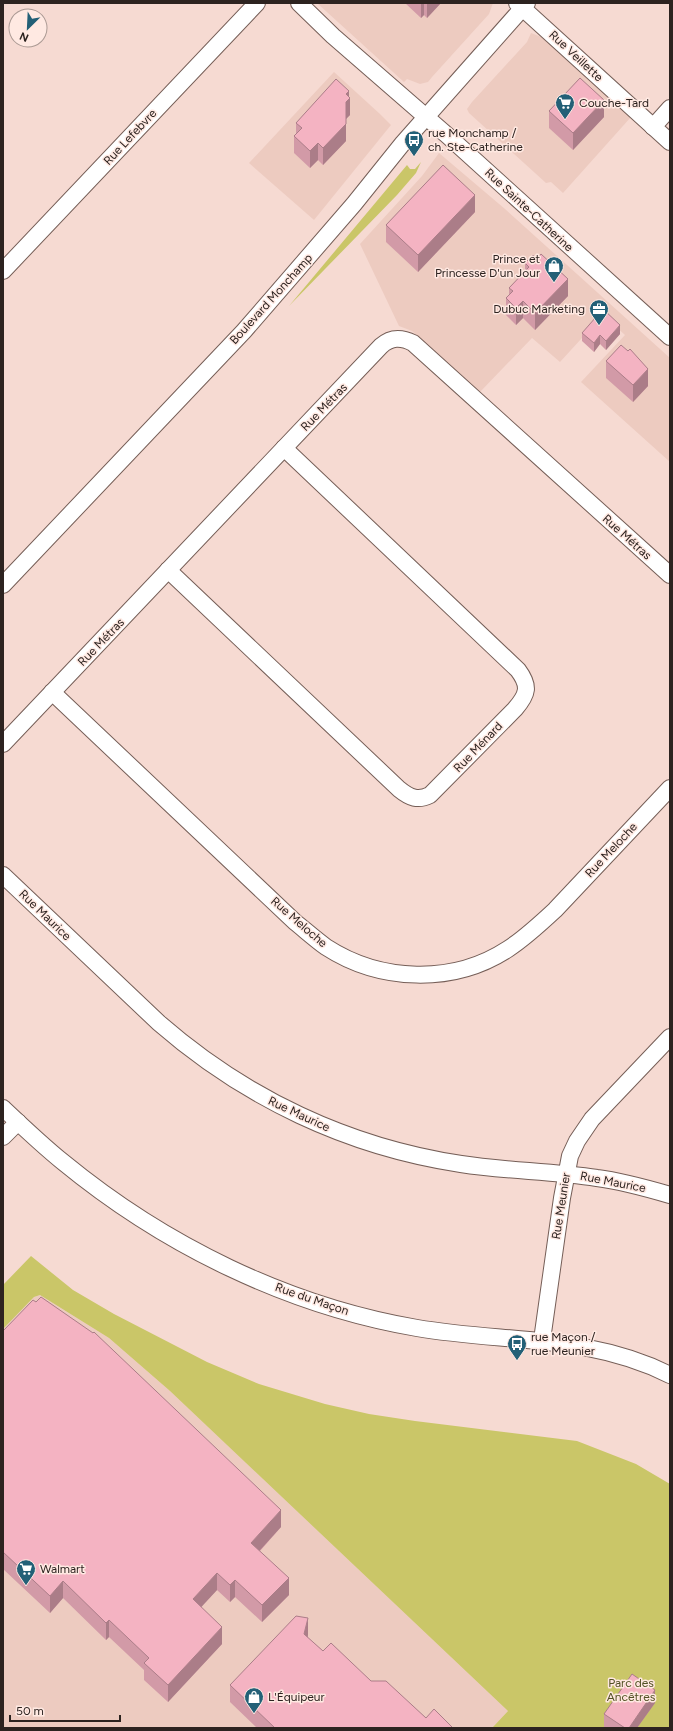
<svg xmlns="http://www.w3.org/2000/svg" width="673" height="1731" viewBox="0 0 673 1731" font-family="Figtree,sans-serif">
  <rect width="100%" height="100%" fill="#f6dad2"/>
  <!-- built -->
  <g fill="#edcbc0">
    <polygon points="317,3 493,3 489,14 432,77 428,82 420,84 407,79 404,82"/>
    <polygon points="531,33 544,38 631,117 563,193 551,182 546,183 469,113 467,109 472,102 527,42"/>
    <polygon points="334,72 380,114 391,125 314,220 249,163"/>
    <polygon points="439,153 505,209 670,358 670,462 581,382 625,335 603,315 560,362 532,338 480,392 412,331 399,326 360,244 422,176"/>
    <polygon points="40,1295 109,1338 170,1391 508,1711 492,1728 3,1728 3,1329 34,1297"/>
  </g>
  <!-- green -->
  <g fill="#cac668">
    <polygon points="421,162 416,173 397,195 289,306 407,165 410,169 415,169"/>
    <polygon points="31,1256 73,1290 114,1314 207,1362 259,1384 325,1404 369,1414 415,1421 577,1441 636,1464 670,1484 670,1728 492,1728 508,1711 170,1391 109,1338 40,1295 34,1297 3,1329 3,1285"/>
  </g>
  <g fill="none" stroke-linecap="round" stroke-linejoin="round">
    <defs>
      <g id="minor">
        <polyline points="299,3 333,36 448,136 670,337"/>
        <polyline points="517,3 670,142"/>
        <polyline points="653,127 670,108"/>
        <polyline points="3,271 257,3"/>
        <path d="M 168,570 L 399,789 C 410,798 418,801 430,795 L 515,709 C 528,694 530,686 518,670 L 284,448"/>
        <polyline points="3,585 244,331 354,204 403,143 527,3"/>
        <path d="M 52,692 L 295,922 C 305,930 315,939 326,947 C 380,982 453,985 508,949 C 525,938 540,924 555,910 L 670,788"/>
        <path d="M 3,744 L 381,346 C 391,337 401,337 413,343 L 670,575"/>
        <path d="M 3,875 L 159,1023 C 245,1098 348,1147 461,1164 C 506,1171 552,1171 597,1178 C 621,1181 646,1188 670,1195"/>
        <path d="M 3,1108 C 22,1126 42,1145 63,1162 C 164,1245 288,1306 417,1328 C 504,1343 589,1334 670,1375"/>
        <polyline points="3,1137 18,1122"/>
        <polyline points="542,1340 562,1198 570,1156 577,1141 592,1119 670,1037"/>
      </g>
    </defs>
    <!-- minor casing -->
    <use href="#minor" stroke="#755e57" stroke-width="18"/>
    <!-- minor -->
    <use href="#minor" stroke="#fff" stroke-width="16"/>
  </g>
  <!-- wall -->
  <g fill="#d29aa7">
    <polygon points="405,3 441,3 427,18 424,15 421,18"/>
    <polygon points="349,97 350,115 346,119 346,141 323,165 318,160 310,168 294,153 294,136 296,134 296,123"/>
    <polygon points="549,111 604,117 573,150 549,128"/>
    <polygon points="475,212 418,272 386,242 386,225"/>
    <polygon points="525,263 568,296 535,330 523,318 516,325 506,315 506,298 509,295 509,288 525,272"/>
    <polygon points="582,333 620,334 606,350 600,344 594,352 582,341"/>
    <polygon points="606,361 648,386 633,402 606,378"/>
    <polygon points="3,1331 281,1527 260,1551 289,1595 262,1622 235,1597 230,1602 217,1590 201,1607 222,1644 168,1702 144,1680 144,1670 109,1637 106,1640 63,1598 50,1613 3,1569"/>
    <polygon points="308,1635 308,1638 323,1651 371,1681 426,1718 453,1728 257,1728 230,1702 230,1685"/>
    <polygon points="655,1703 637,1728 606,1728 604,1727 604,1714"/>
  </g>
  <!-- shaded-wall -->
  <g fill="#ab7d88">
    <polygon points="421,3 424,3 424,15 421,18"/>
    <polygon points="427,3 441,3 427,18"/>
    <polygon points="349,91 349,98 350,98 350,115 346,119 346,141 323,165 323,148 346,94"/>
    <polygon points="604,100 604,117 573,150 573,133"/>
    <polygon points="318,143 318,160 310,168 310,151"/>
    <polygon points="475,195 475,212 418,272 418,255"/>
    <polygon points="568,279 568,296 535,330 535,313"/>
    <polygon points="523,301 523,318 516,325 516,308"/>
    <polygon points="620,325 620,334 606,350 606,341"/>
    <polygon points="600,335 600,344 594,352 594,343"/>
    <polygon points="648,369 648,386 633,402 633,385"/>
    <polygon points="281,1510 281,1527 251,1560 251,1543"/>
    <polygon points="217,1573 217,1590 193,1616 193,1599"/>
    <polygon points="289,1578 289,1595 262,1622 262,1605"/>
    <polygon points="235,1580 235,1597 230,1602 230,1585"/>
    <polygon points="63,1581 63,1598 50,1613 50,1596"/>
    <polygon points="308,1618 308,1635 304,1651 304,1634"/>
    <polygon points="109,1620 109,1637 106,1640 106,1623"/>
    <polygon points="222,1627 222,1644 168,1702 168,1685"/>
    <polygon points="655,1690 655,1703 637,1728 629,1728"/>
  </g>
  <!-- building -->
  <g fill="#f4b3c2" stroke="#ab7d88">
    <polygon points="580,78 604,100 573,133 549,111"/>
    <polygon points="336,79 349,91 346,94 350,98 346,102 346,124 323,148 318,143 310,151 294,136 302,128 296,123"/>
    <polygon points="443,165 475,195 418,255 386,225"/>
    <polygon points="541,254 568,279 535,313 523,301 516,308 506,298 513,291 509,288 529,267 525,263 533,255 537,259"/>
    <polygon points="603,309 620,325 606,341 600,335 594,343 582,333"/>
    <polygon points="621,345 628,351 630,349 648,369 633,385 606,361"/>
    <polygon points="41,1297 93,1333 94,1332 281,1510 251,1543 289,1578 262,1605 235,1580 230,1585 217,1573 193,1599 222,1627 168,1685 144,1663 149,1658 109,1620 106,1623 63,1581 50,1596 3,1552 3,1331 33,1300 36,1302"/>
    <polygon points="296,1616 308,1618 304,1634 323,1651 331,1643 371,1681 386,1681 426,1718 434,1709 453,1728 275,1728 230,1685"/>
    <polygon points="632,1674 655,1690 629,1728 625,1728 604,1714"/>
  </g>
  <!-- icons -->
  <defs>
    <symbol id="supermarket-pin" viewBox="-11 -11 22 30"><path d="M0 17L-7.5 6A9.5 9.5 0 1 1 7.5 6Z" fill="#236077" stroke="#ffe9e2"/><path d="M-6-5.5h2.5l.6 2H6L4.5 2H-2.5L-4.4-4H-6ZM-1.5 3.2a1.3 1.3 0 1 0 .1 0ZM3 3.2a1.3 1.3 0 1 0 .1 0Z" fill="#fff"/></symbol>
    <symbol id="bus-pin" viewBox="-11 -11 22 30"><path d="M0 17L-7.5 6A9.5 9.5 0 1 1 7.5 6Z" fill="#236077" stroke="#ffe9e2"/><path d="M-5-6H5V4H4V6H2V4H-2V6H-4V4H-5ZM-3.5-4V0h7V-4ZM-3.5 1.2v1.5H-2V1.2ZM2 1.2v1.5H3.5V1.2Z" fill="#fff"/></symbol>
    <symbol id="shop-pin" viewBox="-11 -11 22 30"><path d="M0 17L-7.5 6A9.5 9.5 0 1 1 7.5 6Z" fill="#236077" stroke="#ffe9e2"/><path d="M-5-2.5h2.3a2.7 3.5 0 0 1 5.4 0H5L5.5 6h-11ZM-1.5-2.5h3a1.5 2.3 0 0 0-3 0Z" fill="#fff"/></symbol>
    <symbol id="office-pin" viewBox="-11 -11 22 30"><path d="M0 17L-7.5 6A9.5 9.5 0 1 1 7.5 6Z" fill="#236077" stroke="#ffe9e2"/><path d="M-6-3h4V-5.5h4V-3h4V5H-6ZM-1-4.5V-3h2v-1.5ZM-6 0V1H6V0Z" fill="#fff"/></symbol>
  </defs>
  <g fill-rule="evenodd">
    <use href="#supermarket-pin" x="554" y="92" width="22" height="30"/>
    <use href="#bus-pin" x="403" y="129" width="22" height="30"/>
    <use href="#shop-pin" x="543" y="255" width="22" height="30"/>
    <use href="#office-pin" x="588" y="298" width="22" height="30"/>
    <use href="#bus-pin" x="506" y="1333" width="22" height="30"/>
    <use href="#supermarket-pin" x="15" y="1558" width="22" height="30"/>
    <use href="#shop-pin" x="243" y="1686" width="22" height="30"/>
  </g>
  <g text-anchor="middle" dominant-baseline="central" stroke-width="3" stroke-linejoin="round" paint-order="stroke">
    <!-- street labels -->
    <g font-size="12" fill="#2d2320" stroke="#ffe9e2">
      <text transform="translate(576 56) rotate(43)">Rue Veillette</text>
      <text transform="translate(130 137) rotate(-47)">Rue Lefebvre</text>
      <text transform="translate(529 210) rotate(43)">Rue Sainte-Catherine</text>
      <text transform="translate(271 299) rotate(-48)">Boulevard Monchamp</text>
      <text transform="translate(324 407) rotate(-46)">Rue Métras</text>
      <text transform="translate(627 537) rotate(42)">Rue Métras</text>
      <text transform="translate(101 642) rotate(-46)">Rue Métras</text>
      <text transform="translate(478 747) rotate(-46)">Rue Ménard</text>
      <text transform="translate(611 850) rotate(-47)">Rue Meloche</text>
      <text transform="translate(45 915) rotate(44)">Rue Maurice</text>
      <text transform="translate(299 922) rotate(41)">Rue Meloche</text>
      <text transform="translate(299 1114) rotate(25)">Rue Maurice</text>
      <text transform="translate(613 1182) rotate(11)">Rue Maurice</text>
      <text transform="translate(561 1206) rotate(-81)">Rue Meunier</text>
      <text transform="translate(312 1299) rotate(19)">Rue du Maçon</text>
    </g>
    <!-- poi labels -->
    <g font-size="12" fill="#2d2320" stroke="#ffe9e2" text-anchor="start">
      <text x="579" y="103">Couche-Tard</text>
      <text x="428" y="133">rue Monchamp /<tspan x="428" dy="14">ch. Ste-Catherine</tspan></text>
      <text x="540" y="259" text-anchor="end">Prince et<tspan x="540" dy="14">Princesse D'un Jour</tspan></text>
      <text x="585" y="309" text-anchor="end">Dubuc Marketing</text>
      <text x="531" y="1337">rue Maçon /<tspan x="531" dy="14">rue Meunier</tspan></text>
      <text x="40" y="1569">Walmart</text>
      <text x="268" y="1697">L'Équipeur</text>
    </g>
    <!-- park labels -->
    <g font-size="12" fill="#535125" stroke="#ffe9e2">
      <text x="631" y="1683">Parc des<tspan x="631" dy="14">Ancêtres</tspan></text>
    </g>
  </g>
  <!-- border -->
  <rect width="673" height="1731" fill="none" stroke="#2d2320" stroke-width="8"/>
  <!-- north arrow -->
  <g transform="translate(28 28) rotate(204)"><circle r="19" fill="#ffe9e2" stroke="#ab9a94"/>
  <path d="M0-3L7 15L0 10L-7 15Z" fill="#236077"/>
  <text y="-6" font-size="11" font-weight="bold" text-anchor="middle" fill="#2d2320">N</text>
  </g>
  <!-- scale -->
  <path d="M10 1715v6h110v-6" fill="none" stroke="#2d2320" stroke-width="2"/>
  <text x="16" y="1715" font-size="12" fill="#2d2320" stroke="#ffe9e2" stroke-width="3" paint-order="stroke">50 m</text>
</svg>
